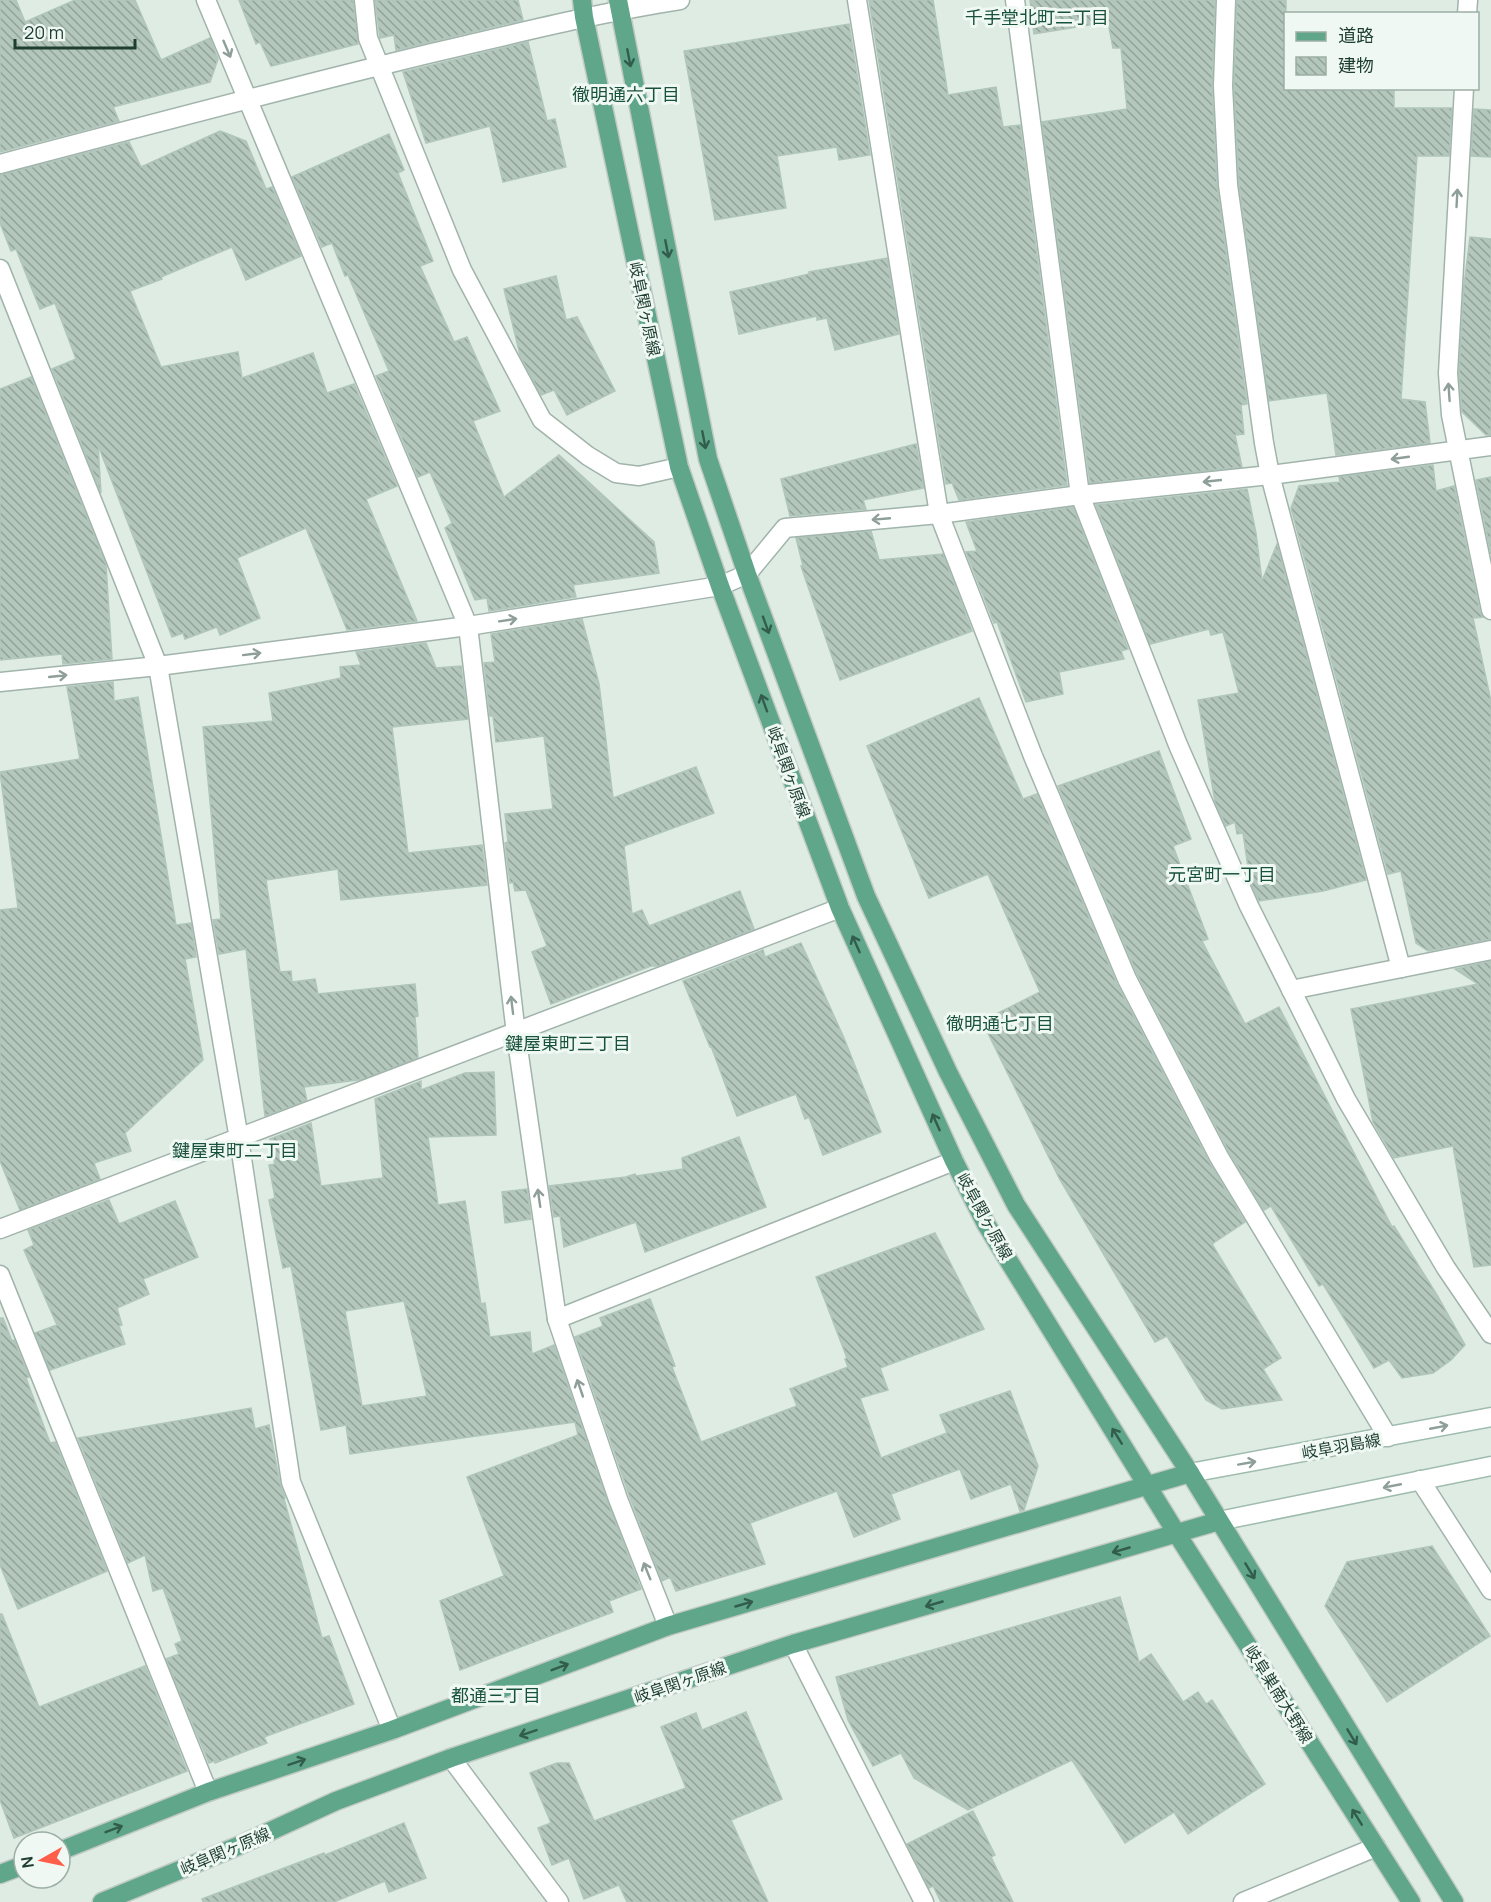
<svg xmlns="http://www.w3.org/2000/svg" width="1491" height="1902" viewBox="0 0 1491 1902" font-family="Manrope,'Noto Sans JP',sans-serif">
  <defs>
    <pattern id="building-back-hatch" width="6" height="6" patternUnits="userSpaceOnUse" patternTransform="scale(1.5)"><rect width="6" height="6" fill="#b4c7bd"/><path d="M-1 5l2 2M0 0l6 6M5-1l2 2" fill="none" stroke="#92a39a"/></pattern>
  </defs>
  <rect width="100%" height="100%" fill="#dfece4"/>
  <!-- building -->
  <g fill="url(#building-back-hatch)" stroke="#b1c6bb" stroke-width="1.5" fill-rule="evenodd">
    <polygon points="0,0 16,0 25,22 75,0 135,0 161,60 210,38 218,59 210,82 113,107 119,121 0,152"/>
    <polygon points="239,0 353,0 358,44 271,66 260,42 256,44"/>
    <polygon points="375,0 518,0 523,20 396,50 394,35 380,38"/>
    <polygon points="869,0 933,0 948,95 996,87 1003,127 1020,125 1067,485 959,500 952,483 946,484"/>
    <polygon points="1030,0 1215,0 1212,87 1217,186 1247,404 1241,405 1244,434 1235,435 1242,467 1090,483 1042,122 1127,109 1121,48 1113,48 1108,22 1034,34"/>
    <polygon points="1237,0 1286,0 1286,88 1394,88 1394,108 1452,108 1449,156 1417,156 1401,399 1425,402 1430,443 1336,455 1327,393 1269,401 1239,184 1234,86"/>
    <polygon points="849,24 870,155 839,160 837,147 777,156 786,208 715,220 684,51"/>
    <polygon points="528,42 547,121 555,119 566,167 503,182 490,126 426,143 403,72"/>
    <polygon points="1474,109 1491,110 1491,157 1471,156"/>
    <polygon points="220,131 246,141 266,189 272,187 301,256 246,280 232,247 161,277 162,279 130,291 161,367 238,352 242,378 313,353 327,393 354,384 397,486 366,499 417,621 347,630 306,528 237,558 260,618 220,635 217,627 185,639 183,633 172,637 98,445 101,493 52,369 76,359 55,303 40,309 16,249 11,251 0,223 0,175 129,142 141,167"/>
    <polygon points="389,134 404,170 398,173 433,261 420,266 454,342 467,337 500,411 473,421 504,497 559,455 654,542 659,573 573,585 576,597 489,611 487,598 475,600 445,528 452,523 430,472 418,477 376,376 389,371 348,275 345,276 332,243 322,247 292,177"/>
    <polygon points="1470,237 1491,239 1491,435 1486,435 1462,412 1459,373 1464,285"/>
    <polygon points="887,258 899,334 835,350 827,318 817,320 817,316 739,334 730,292 809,274 809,272"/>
    <polygon points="556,276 566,320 577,317 615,391 567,415 554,390 541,395 520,355 504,289"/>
    <polygon points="31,377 106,565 112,659 63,664 62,654 0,660 0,389"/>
    <polygon points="916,444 924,488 863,500 866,509 790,516 781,479"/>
    <polygon points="1433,465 1436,491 1454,486 1480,612 1483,617 1473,618 1491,701 1491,939 1428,951 1416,943 1401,871 1388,874 1291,508 1299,486 1340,482 1339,477"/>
    <polygon points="1491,477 1491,554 1476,480"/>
    <polygon points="1247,489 1256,533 1262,581 1277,544 1366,880 1323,891 1259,901 1250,881 1243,833 1237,834 1235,822 1226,826 1215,802 1198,700 1239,693 1223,632 1211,635 1209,629 1150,644 1096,505"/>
    <polygon points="1073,507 1128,649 1121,651 1124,659 1059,672 1063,694 1026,702 997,622 994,623 966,552 977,551 966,522"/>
    <polygon points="871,531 879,560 943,554 972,631 840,680 801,566 803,566 796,538"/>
    <polygon points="582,619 599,684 613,798 696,767 714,813 624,846 632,914 642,910 649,926 740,891 754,929 659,966 651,966 551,1004 532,952 547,946 526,890 515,891 513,882 510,883 505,843 508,842 505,814 553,809 544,736 496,742 493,716 490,716 484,663 495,662 491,634"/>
    <polygon points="426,643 436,668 461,666 468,719 392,727 408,853 482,845 487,885 341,900 338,869 266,880 280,972 291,971 292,982 315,979 318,994 415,984 418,1016 415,1017 418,1058 365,1079 304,1087 307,1101 265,1116 246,949 219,954 213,920 221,919 203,727 273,721 269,693 341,678 340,667 361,665 356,652"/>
    <polygon points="113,682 114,701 138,697 176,925 191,923 196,957 185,959 203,1060 125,1133 131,1151 94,1163 100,1179 20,1210 0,1161 0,910 18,908 0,772 80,759 67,687"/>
    <polygon points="979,698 1023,799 1037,794 1117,984 1209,1162 1245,1222 1212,1244 1281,1358 1263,1369 1282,1400 1222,1409 1206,1400 1167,1336 1155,1342 1059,1178 982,1021 1040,992 988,874 929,898 867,746"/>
    <polygon points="1159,751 1191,839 1173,846 1208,939 1202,941 1245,1024 1279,1007 1392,1227 1394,1226 1437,1295 1465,1345 1451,1360 1433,1373 1402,1378 1389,1360 1374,1368 1323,1284 1319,1286 1271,1206 1264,1210 1229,1152 1137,974 1058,786"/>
    <polygon points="801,943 844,1038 881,1132 823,1155 809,1117 805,1119 796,1094 737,1116 711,1046 710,1047 683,981 763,950 765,957"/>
    <polygon points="1491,961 1491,1265 1474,1267 1453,1146 1394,1158 1373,1122 1351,1009 1478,984 1455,969"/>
    <path d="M 494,1072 L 496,1135 L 428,1137 L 438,1205 L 465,1201 L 481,1304 L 485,1303 L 490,1337 L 530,1332 L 532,1354 L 554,1345 L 608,1503 L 641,1589 L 609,1601 L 613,1612 L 460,1670 L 440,1601 L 504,1576 L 467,1477 L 578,1435 L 575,1422 L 350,1454 L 346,1425 L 321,1430 L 291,1266 L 283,1268 L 269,1200 L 275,1198 L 269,1165 L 275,1164 L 270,1139 L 311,1123 L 321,1186 L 383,1178 L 375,1099 L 421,1081 L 421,1090 L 465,1073 ZM 404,1301 L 427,1396 L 362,1406 L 345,1311 Z"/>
    <polygon points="739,1137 766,1207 645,1252 636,1222 564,1247 560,1216 554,1217 549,1186 626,1177 635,1174 636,1176 683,1169 682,1158"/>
    <polygon points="527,1189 531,1219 505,1223 502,1192"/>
    <polygon points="109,1200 119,1224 175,1201 198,1257 143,1279 149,1294 117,1308 122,1325 119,1326 125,1344 50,1370 35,1333 57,1325 24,1250 34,1245 28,1230"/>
    <polygon points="935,1233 984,1329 880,1368 888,1390 860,1398 881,1458 947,1433 940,1415 1010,1391 1038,1466 1024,1510 1020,1511 1011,1484 971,1499 960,1469 891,1494 900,1519 854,1537 837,1491 750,1523 765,1564 676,1591 670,1577 662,1581 629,1495 575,1337 603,1326 600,1318 650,1299 675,1366 672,1367 701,1442 797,1406 790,1389 848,1367 845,1359 847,1358 816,1277"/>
    <polygon points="0,1318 3,1318 12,1341 14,1340 29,1377 26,1378 50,1443 55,1442 107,1571 18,1609 0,1565"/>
    <polygon points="251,1408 255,1429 269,1425 280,1484 285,1498 284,1499 322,1638 329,1636 354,1704 264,1737 267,1743 215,1763 214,1761 209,1763 166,1659 179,1654 175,1644 182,1641 163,1588 153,1591 145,1555 128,1563 78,1438"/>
    <polygon points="1432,1546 1490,1636 1387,1702 1325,1606 1347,1562"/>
    <polygon points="1120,1597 1139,1662 1151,1654 1183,1702 1198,1692 1206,1704 1212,1700 1265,1784 1188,1834 1174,1812 1125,1843 1072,1760 968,1810 914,1778 901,1753 873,1766 848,1720 836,1677"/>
    <polygon points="0,1614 2,1614 39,1707 145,1666 187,1771 14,1838 0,1800"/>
    <polygon points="746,1712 782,1799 731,1820 768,1902 627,1902 619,1885 584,1899 569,1858 552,1865 538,1828 551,1823 530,1773 557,1763 569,1763 594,1821 686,1788 661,1727 696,1713 702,1730"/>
    <polygon points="973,1811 995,1855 991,1857 1013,1902 941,1902 933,1886 929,1888 907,1844"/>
    <polygon points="404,1823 426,1878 389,1892 385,1881 334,1902 203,1902 202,1899 324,1853 325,1855"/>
  </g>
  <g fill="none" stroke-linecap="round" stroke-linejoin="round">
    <defs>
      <g id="street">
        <polyline points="206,0 468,626 516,1034 557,1319 618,1499 668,1626"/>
        <polyline points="364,0 368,38 462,270 542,420 588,456 616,473 639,476 679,467"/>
        <polyline points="857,0 939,514 1033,756 1127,979 1219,1157 1388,1437"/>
        <polyline points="1015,0 1080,495 1178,745 1249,906 1346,1099 1446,1268 1491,1334"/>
        <polyline points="1226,0 1223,86 1228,185 1264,443 1270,475 1401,968"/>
        <polyline points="1467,14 1468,0"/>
        <polyline points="1464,88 1448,373 1451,415 1491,610"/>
        <path d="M 0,164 C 144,126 287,88 432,53 C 514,34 596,13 680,0"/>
        <polyline points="0,269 158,666 239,1139 291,1482 392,1730"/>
        <polyline points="0,682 158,666 468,626 720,586 747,574 785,528 939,514 1080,495 1270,475 1491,446"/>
        <polyline points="1291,990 1491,950"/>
        <path d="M 0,1229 C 280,1123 560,1017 840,908"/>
        <polyline points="0,1275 208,1792"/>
        <polyline points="557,1319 954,1161"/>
        <polyline points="1420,1480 1491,1590"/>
        <polyline points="793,1644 924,1902"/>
        <polyline points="451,1758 559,1902"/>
        <polyline points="1243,1902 1376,1847"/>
      </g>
      <g id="secondary">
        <polyline points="1190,1473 1491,1417"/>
        <polyline points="1219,1521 1491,1466"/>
      </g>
      <g id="primary">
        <polyline points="582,0 584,17 679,467 720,586 840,908 954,1161 986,1224 1177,1534 1411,1902"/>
        <polyline points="618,0 708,459 747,574 866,896 948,1072 1016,1205 1190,1473 1454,1902"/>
        <polyline points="60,1851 208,1792 392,1730 668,1626 1190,1473"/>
        <polyline points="0,1874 24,1865"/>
        <polyline points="102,1902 238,1846 336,1801 451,1758 793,1644 1219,1521"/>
      </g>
    </defs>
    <!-- street casing -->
    <use href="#street" stroke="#a1b4ab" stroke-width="21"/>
    <!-- secondary casing -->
    <use href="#secondary" stroke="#9fbcae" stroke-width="21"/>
    <!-- primary casing -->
    <use href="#primary" stroke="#c0c9c5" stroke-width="21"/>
    <!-- street -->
    <use href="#street" stroke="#fff" stroke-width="18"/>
    <!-- secondary -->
    <use href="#secondary" stroke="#fff" stroke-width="18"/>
    <!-- primary -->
    <use href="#primary" stroke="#5fa68b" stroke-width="18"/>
  </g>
  <!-- one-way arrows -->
  <defs><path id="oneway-shaft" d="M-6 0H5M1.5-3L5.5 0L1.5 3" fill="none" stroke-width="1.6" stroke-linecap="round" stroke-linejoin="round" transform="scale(1.5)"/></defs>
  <g stroke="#8e9e98">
    <use href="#oneway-shaft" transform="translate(227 49) rotate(67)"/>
    <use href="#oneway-shaft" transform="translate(1457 198) rotate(-87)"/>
    <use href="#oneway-shaft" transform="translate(1449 392) rotate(-94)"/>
    <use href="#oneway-shaft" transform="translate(1400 458) rotate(172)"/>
    <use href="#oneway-shaft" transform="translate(1212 481) rotate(174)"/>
    <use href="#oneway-shaft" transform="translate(881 519) rotate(175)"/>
    <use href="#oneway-shaft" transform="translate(508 620) rotate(-9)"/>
    <use href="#oneway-shaft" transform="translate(252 654) rotate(-7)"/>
    <use href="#oneway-shaft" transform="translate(58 676) rotate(-6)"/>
    <use href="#oneway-shaft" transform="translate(512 1005) rotate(-97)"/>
    <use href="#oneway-shaft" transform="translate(539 1198) rotate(-98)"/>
    <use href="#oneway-shaft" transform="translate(580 1388) rotate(-109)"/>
    <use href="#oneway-shaft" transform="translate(1439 1427) rotate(-11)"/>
    <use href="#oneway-shaft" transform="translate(1247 1463) rotate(-10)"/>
    <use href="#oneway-shaft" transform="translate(1392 1486) rotate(169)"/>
    <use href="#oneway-shaft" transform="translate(647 1571) rotate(-112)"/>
  </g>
  <g stroke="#325d4c">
    <use href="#oneway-shaft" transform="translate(629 58) rotate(79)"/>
    <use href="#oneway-shaft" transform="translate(667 249) rotate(79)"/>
    <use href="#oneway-shaft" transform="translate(704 440) rotate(79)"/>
    <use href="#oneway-shaft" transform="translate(766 625) rotate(70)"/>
    <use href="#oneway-shaft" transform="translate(764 703) rotate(-110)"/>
    <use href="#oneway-shaft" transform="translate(856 944) rotate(-114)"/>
    <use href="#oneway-shaft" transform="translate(936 1122) rotate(-114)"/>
    <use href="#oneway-shaft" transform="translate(1117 1436) rotate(-122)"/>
    <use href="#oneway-shaft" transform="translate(1121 1550) rotate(164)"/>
    <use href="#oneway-shaft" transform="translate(1250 1571) rotate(59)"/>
    <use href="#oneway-shaft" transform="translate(744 1604) rotate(-16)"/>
    <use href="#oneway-shaft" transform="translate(934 1604) rotate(164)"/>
    <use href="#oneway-shaft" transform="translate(560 1667) rotate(-21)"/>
    <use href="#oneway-shaft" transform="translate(528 1733) rotate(161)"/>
    <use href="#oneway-shaft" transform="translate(1352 1737) rotate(59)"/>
    <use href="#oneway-shaft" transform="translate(297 1762) rotate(-19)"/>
    <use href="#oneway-shaft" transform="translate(1357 1817) rotate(-122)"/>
    <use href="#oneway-shaft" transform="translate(114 1829) rotate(-21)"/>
  </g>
  <g text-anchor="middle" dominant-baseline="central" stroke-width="6" stroke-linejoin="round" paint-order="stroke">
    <!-- street labels -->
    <g font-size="16" fill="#1e3e31" stroke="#f0f8f3">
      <text transform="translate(645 309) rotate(78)">岐阜関ヶ原線</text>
      <text transform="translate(789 772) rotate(70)">岐阜関ヶ原線</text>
      <text transform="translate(985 1216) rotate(61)">岐阜関ヶ原線</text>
      <text transform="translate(1341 1446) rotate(-10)">岐阜羽島線</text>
      <text transform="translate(680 1682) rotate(-19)">岐阜関ヶ原線</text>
      <text transform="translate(1279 1694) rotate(58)">岐阜巣南大野線</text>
      <text transform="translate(225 1851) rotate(-23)">岐阜関ヶ原線</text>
    </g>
    <!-- neighbourhood labels -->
    <g font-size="18" fill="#18523c" stroke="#f0f8f3">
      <text x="1037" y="17">千手堂北町二丁目</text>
      <text x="626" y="94">徹明通六丁目</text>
      <text x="1222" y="874">元宮町一丁目</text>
      <text x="1000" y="1023">徹明通七丁目</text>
      <text x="568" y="1043">鍵屋東町三丁目</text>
      <text x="235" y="1150">鍵屋東町二丁目</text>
      <text x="496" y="1695">都通三丁目</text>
    </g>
  </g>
  <!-- legend -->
  <rect x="1284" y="12" width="195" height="78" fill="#f0f8f3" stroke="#9caea5" stroke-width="1.5"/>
  <rect x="1296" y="32" width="30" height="9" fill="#5fa68b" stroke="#9caea5" stroke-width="1.5"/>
  <text x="1338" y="42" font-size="18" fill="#1e3e31">道路</text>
  <rect x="1296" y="57" width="30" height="18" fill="url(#building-back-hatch)" stroke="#9caea5" stroke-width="1.5"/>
  <text x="1338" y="72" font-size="18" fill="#1e3e31">建物</text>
  <!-- north arrow -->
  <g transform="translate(42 1860) rotate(261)"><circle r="28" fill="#f0f8f3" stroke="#9caea5" stroke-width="1.5"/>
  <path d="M0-4.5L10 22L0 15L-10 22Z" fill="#ff5f4a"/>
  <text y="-9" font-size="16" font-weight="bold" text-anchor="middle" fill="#1e3e31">N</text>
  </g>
  <!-- scale -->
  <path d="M15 39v9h120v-9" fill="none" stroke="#1e3e31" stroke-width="3"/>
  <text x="24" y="39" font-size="18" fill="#1e3e31" stroke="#f0f8f3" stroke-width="4.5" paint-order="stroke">20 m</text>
</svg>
